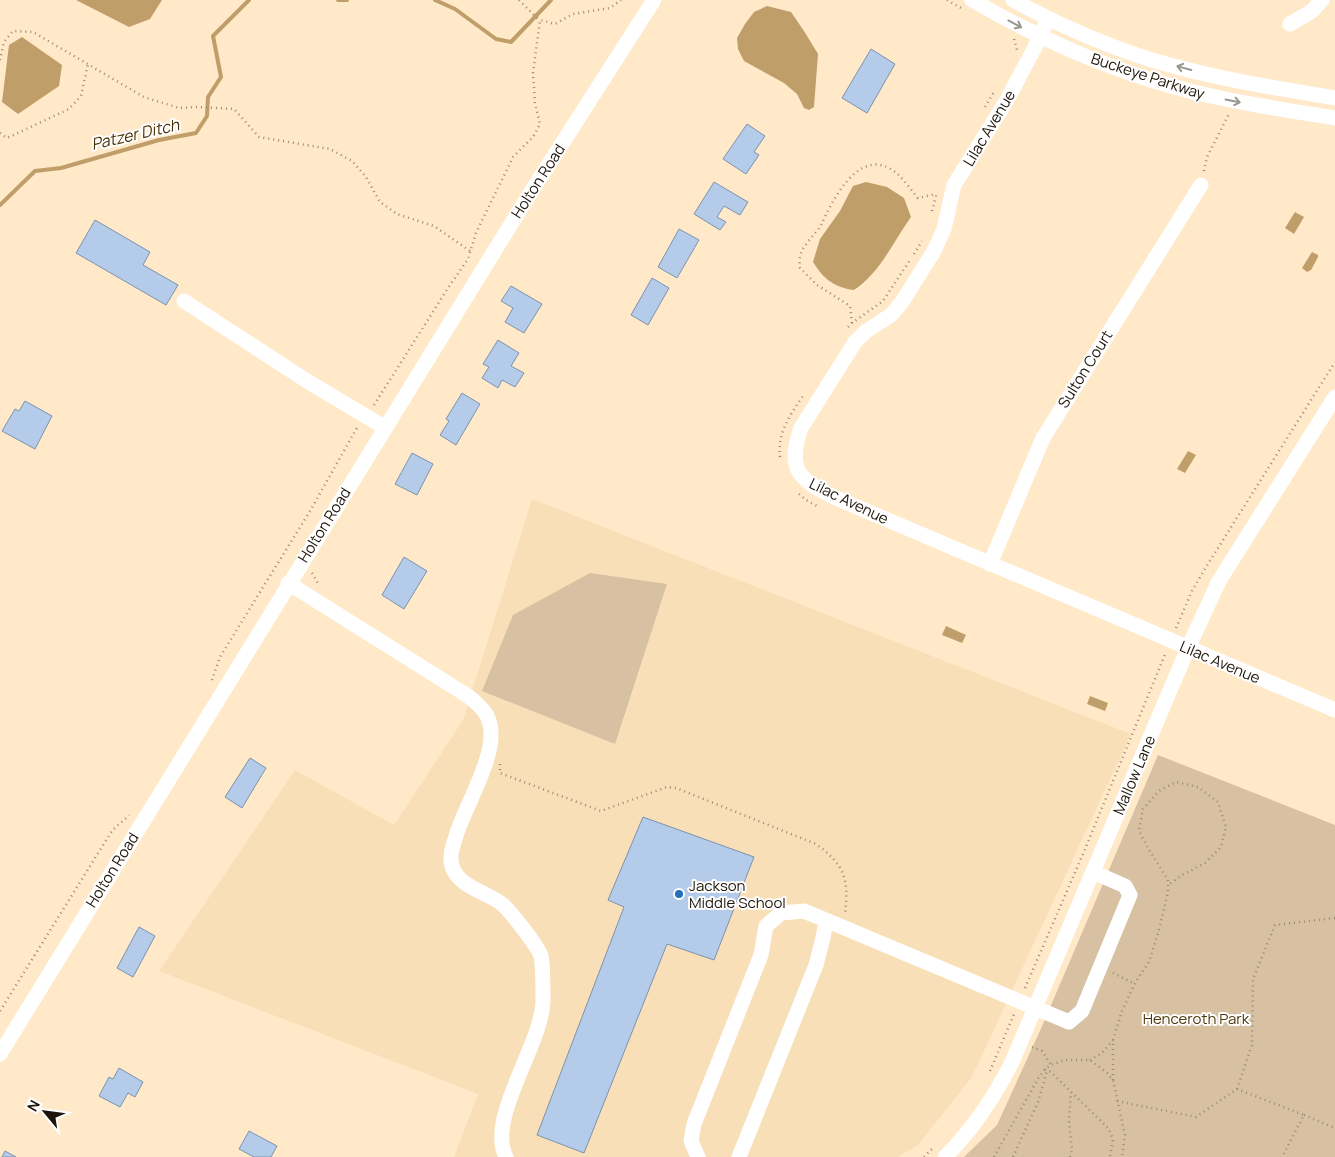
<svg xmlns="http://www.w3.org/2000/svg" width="1335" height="1157" viewBox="0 0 1335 1157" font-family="Manrope,sans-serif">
  <rect width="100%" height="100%" fill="#ffe9c8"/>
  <!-- built -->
  <polygon fill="#f9dfb7" points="532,499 1131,734 972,1077 918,1145 898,1157 454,1157 478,1094 159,971 295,770 394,825 463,720"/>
  <!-- green -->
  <g fill="#d7c1a2">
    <polygon points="590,573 667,584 615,744 482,691 513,615"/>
    <polygon points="1158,755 1335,825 1335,1157 964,1157 997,1125 1043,1024"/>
  </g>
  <!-- water -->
  <g fill="#c09e69">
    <polygon points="76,0 162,0 150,19 129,27"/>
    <polygon points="767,6 791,12 804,31 818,54 814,107 809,110 804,108 797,94 784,83 744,61 738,49 737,38 745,24 754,12"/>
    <polygon points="22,37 62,65 59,86 18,114 2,102 9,45"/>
    <path d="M 866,182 L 887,187 L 904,198 L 911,217 C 893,242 880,273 854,290 C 833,287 824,279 813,262 L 820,239 L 840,211 L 853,186 Z"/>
    <polygon points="1295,212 1304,217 1294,234 1285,228"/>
    <polygon points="1312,252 1318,255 1318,257 1311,270 1307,272 1302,268"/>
    <polygon points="1188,451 1196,455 1185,473 1177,469"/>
    <polygon points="946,626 966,635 962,643 942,635"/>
    <polygon points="1090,696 1108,703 1105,711 1087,704"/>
  </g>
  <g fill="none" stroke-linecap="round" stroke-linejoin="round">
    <!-- stream -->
    <g stroke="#c09e69" stroke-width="4">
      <polyline points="338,0 347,0"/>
      <polyline points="435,0 455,9 496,39 511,42 551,0"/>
      <polyline points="0,205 35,171 61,168 159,140 196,133 207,116 208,97 221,77 213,36 249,0"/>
    </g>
  </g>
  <!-- building -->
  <g fill="#b4cce9" stroke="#7c92ae">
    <polygon points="871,49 895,64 867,113 842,98"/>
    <polygon points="747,124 765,136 754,152 759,155 746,174 723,159"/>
    <polygon points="714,182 748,202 740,215 724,206 717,217 726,222 720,230 694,214"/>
    <polygon points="95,220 150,252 143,265 178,285 166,305 76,253"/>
    <polygon points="679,229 699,240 677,278 658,267"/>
    <polygon points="652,278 669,288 648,325 631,315"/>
    <polygon points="511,286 542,304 524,333 505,322 513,308 501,301"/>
    <polygon points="498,340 519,353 511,366 524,373 515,387 502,380 498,388 482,378 489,367 483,364"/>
    <polygon points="462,393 480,404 456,445 440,435 449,421 446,419"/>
    <polygon points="25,401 52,416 35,449 2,431 15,409 19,411"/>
    <polygon points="412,453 433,464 417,495 395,484"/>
    <polygon points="404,557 427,571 404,609 382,595"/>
    <polygon points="250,758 266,768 242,808 225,797"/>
    <polygon points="643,817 754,857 714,960 667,944 584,1153 537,1135 624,907 608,900"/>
    <polygon points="139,927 155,936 133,977 117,968"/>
    <polygon points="119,1068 143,1082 135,1097 128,1093 120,1107 99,1096 109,1077 113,1079"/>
    <polygon points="249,1131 277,1146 271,1157 254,1157 239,1149"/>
    <polygon points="5,1151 16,1157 2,1157"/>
  </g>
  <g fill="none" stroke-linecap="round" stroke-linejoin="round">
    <!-- path -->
    <g stroke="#9b8b73" stroke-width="2.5" stroke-dasharray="1 4" stroke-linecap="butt">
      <polyline points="519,0 539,20"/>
      <polyline points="947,0 961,8"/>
      <polyline points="1014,39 1017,50"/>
      <polyline points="0,60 4,42 13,31 33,32 144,97 179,108 198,107 234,109 259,137 330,149 352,161 366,177 380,202 397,214 434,226 470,251"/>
      <polyline points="985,107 995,90"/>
      <polyline points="0,133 7,138 69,109 81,96 88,64"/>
      <polyline points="1204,171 1207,157 1230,112"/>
      <polyline points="932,211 937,192"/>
      <polyline points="914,254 922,241"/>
      <path d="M 852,323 L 850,306 L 817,285 L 800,268 C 800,265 799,260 800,257 C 802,245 815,235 821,225 C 832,202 856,151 889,168 C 902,175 909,188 918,198 L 936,194"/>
      <polyline points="848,327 852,323 883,301 910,260"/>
      <polyline points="374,405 448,288 468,259 476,233 513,157 533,137 540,124 535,103 533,73 540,20 555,24 573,14 610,8 621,0"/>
      <path d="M 780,457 C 777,433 790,415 803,396"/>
      <polyline points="799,494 806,500 817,506"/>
      <polyline points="312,573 319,585"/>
      <polyline points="1176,628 1192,591 1206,567 1335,362"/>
      <polyline points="212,680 220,657 310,511 358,426"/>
      <path d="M 500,764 L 500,773 L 601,811 L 667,787 L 676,788 L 816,844 C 845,865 849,879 845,914"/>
      <polyline points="1113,973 1135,984"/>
      <polyline points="1025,988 1083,854 1166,652"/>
      <path d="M 0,1011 L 110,834 C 115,826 123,822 129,815"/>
      <polyline points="1032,1047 1042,1051 1051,1065"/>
      <polyline points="1090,1060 1102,1053 1113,1040"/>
      <polyline points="1045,1069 1051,1072 1109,1129 1113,1140 1110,1157"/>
      <polyline points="990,1071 1014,1014"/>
      <polyline points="1113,1080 1113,1040 1122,1011 1136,981 1149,962 1159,930 1168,892 1168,880 1148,848 1139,831 1143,809 1159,791 1176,782 1198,787 1218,802 1226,827 1221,847 1205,863 1182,875 1168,885"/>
      <polyline points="1237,1089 1252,1045 1253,979 1275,925 1335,918"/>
      <polyline points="1117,1101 1196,1117 1237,1089 1304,1115 1282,1157"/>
      <polyline points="1304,1115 1335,1128"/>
      <polyline points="924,1157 932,1149"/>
      <polyline points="994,1157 1039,1077 1045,1069 1051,1065 1065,1060 1090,1060 1107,1073 1113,1080 1125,1135 1122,1157"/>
      <polyline points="1013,1157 1038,1102 1047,1071"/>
      <polyline points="1070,1157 1072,1150 1069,1121 1071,1092"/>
    </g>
    <!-- minor -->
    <g stroke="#fff" stroke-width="15">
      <path d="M 972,0 C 1036,37 1100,66 1171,86 C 1224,101 1280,109 1335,118"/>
      <path d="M 1013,0 C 1057,24 1104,45 1152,60 C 1212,78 1274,88 1335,98"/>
      <path d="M 1048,19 L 1035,47 L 1007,100 L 954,185 L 944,229 L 934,251 L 902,302 L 891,315 L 865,332 L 855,342 L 801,428 C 786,471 800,480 836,498 L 1335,710"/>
      <polyline points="1290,24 1312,11 1322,0"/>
      <polyline points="184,301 307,381 384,427"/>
      <polyline points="990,564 1043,438 1201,185"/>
      <path d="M 288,583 L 468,696 C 474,701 482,707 486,714 C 505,745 465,804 456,836 C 453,846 449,855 452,866 C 458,887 487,892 502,904 C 511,912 537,945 541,956 C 543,965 543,991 543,1001 C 542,1045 486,1118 506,1157"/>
      <polyline points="0,1054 524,203 654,0"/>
      <polyline points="698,1157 691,1141 694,1124 761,955 766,926 781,913 804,911 1069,1022 1082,1011 1130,895 1125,886 1093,872"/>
      <polyline points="739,1157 816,965 823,938 826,921"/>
      <path d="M 945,1157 C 973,1129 994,1098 1012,1062 L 1188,648 L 1219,581 L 1335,397"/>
    </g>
  </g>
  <!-- one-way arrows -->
  <defs><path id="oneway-shaft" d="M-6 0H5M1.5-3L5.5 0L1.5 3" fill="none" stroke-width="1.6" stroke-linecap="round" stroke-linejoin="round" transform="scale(1.25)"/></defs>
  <g stroke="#999690">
    <use href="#oneway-shaft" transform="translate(1015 24) rotate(28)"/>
    <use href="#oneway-shaft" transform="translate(1184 68) rotate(-165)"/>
    <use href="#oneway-shaft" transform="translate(1233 101) rotate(11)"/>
  </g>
  <!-- markers -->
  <circle fill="#256ebe" stroke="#fff" stroke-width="2" cx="679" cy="894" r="5"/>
  <g text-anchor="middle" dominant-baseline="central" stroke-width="4" stroke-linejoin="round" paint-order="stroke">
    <!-- street labels -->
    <g font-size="15" fill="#1d1509" stroke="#fff">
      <text transform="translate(1148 76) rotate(18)">Buckeye Parkway</text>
      <text transform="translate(989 128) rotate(-59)">Lilac Avenue</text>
      <text transform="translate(538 181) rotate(-57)">Holton Road</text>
      <text transform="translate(1085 369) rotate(-58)">Sulton Court</text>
      <text transform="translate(849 501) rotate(26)">Lilac Avenue</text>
      <text transform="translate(324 525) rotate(-58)">Holton Road</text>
      <text transform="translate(1220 662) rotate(23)">Lilac Avenue</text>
      <text transform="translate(1134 775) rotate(-67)">Mallow Lane</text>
      <text transform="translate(112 870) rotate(-58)">Holton Road</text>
    </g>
    <!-- poi labels -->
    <g font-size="15" fill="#1d1509" stroke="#fff" text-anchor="start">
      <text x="689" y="885">Jackson<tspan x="689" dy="17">Middle School</tspan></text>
    </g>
    <!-- park labels -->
    <g font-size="15" fill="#4f370b" stroke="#fff">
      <text x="1196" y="1018">Henceroth Park</text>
    </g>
    <!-- water labels -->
    <g font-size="16" font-style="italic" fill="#493104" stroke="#fff">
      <text transform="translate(135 134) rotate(-13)">Patzer Ditch</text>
    </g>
  </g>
  <!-- north arrow -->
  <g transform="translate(45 1112) rotate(299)" stroke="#ffffff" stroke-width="4" paint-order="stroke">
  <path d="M0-4L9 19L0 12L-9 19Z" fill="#1d1509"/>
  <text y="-8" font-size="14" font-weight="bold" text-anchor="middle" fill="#1d1509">N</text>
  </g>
</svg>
